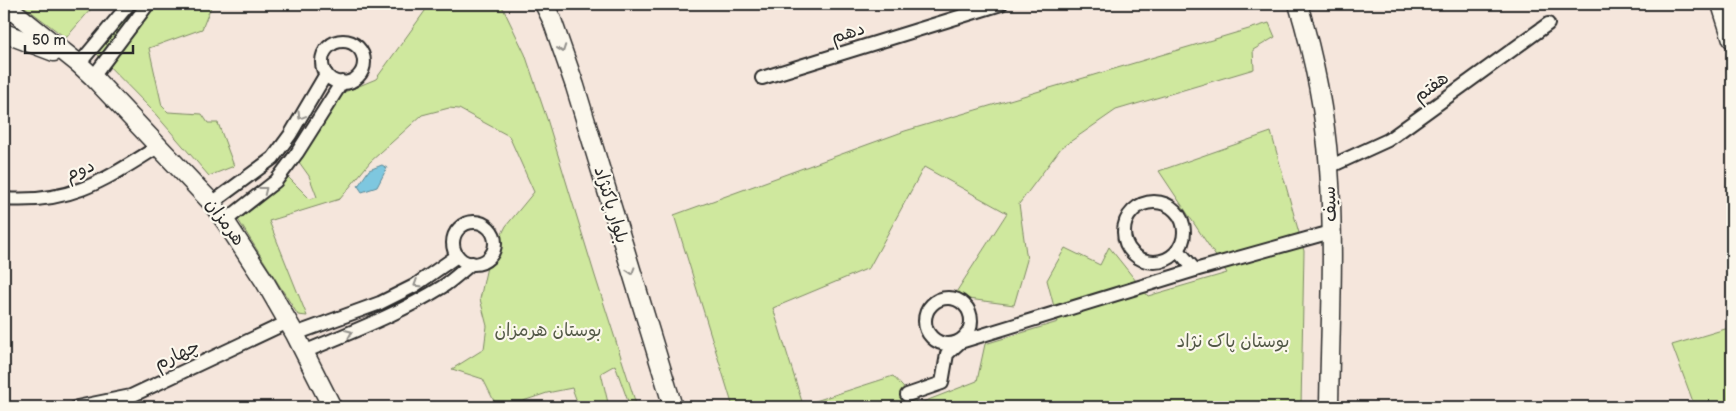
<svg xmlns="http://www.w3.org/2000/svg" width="1736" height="411" viewBox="0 0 1736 411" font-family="'Balsamiq Sans','Playpen Sans Arabic',sans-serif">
  <rect width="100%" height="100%" fill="#f5e6dc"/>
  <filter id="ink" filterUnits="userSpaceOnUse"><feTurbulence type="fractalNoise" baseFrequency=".02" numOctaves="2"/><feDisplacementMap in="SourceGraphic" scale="10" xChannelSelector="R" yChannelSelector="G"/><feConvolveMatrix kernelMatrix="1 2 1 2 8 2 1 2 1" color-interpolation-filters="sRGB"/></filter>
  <g filter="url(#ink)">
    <!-- green -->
    <g fill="#cfe89e" stroke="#7d8a64">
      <polygon points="21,4 85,4 90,10 66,38"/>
      <polygon points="135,4 212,4 202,29 149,48 162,106 168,112 202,114 208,123 218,123 234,166 209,176 151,109 95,52"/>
      <polygon points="430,4 501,4 525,54 547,119 595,276 637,407 630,407 615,365 601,373 609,407 579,407 572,388 547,393 505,407 497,407 483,379 452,369 484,349 487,326 480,299 488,262 506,226 534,192 509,136 459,109 449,108 422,115 370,162 340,199 269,221 307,316 298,315 232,210 283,172 310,199 317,197 309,176 294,155 335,96 376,79"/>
      <polygon points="1269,23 1275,37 1253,50 1254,69 1116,110 1061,148 1019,204 1027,260 1014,305 953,297 1007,213 924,167 869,268 773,308 803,405 893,376 918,404 977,381 985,344 1058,322 1047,280 1065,248 1100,265 1109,247 1148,296 1227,273 1159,171 1271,132 1304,251 1301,407 733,407 674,215 905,131"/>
      <polygon points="1732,327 1732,407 1695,407 1672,345"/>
    </g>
    <!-- water -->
    <polygon fill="#7ec7df" stroke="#5d8997" points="382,165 387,168 377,187 362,192 358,186 369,170"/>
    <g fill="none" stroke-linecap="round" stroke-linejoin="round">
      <defs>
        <g id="street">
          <circle cx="343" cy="62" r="21"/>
          <polyline points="79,64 129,4"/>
          <polyline points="93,77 148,4"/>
          <polyline points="762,78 1001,4"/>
          <polyline points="1329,167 1388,140 1548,24"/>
          <path d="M 4,199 C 71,204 105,180 159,146"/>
          <circle cx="1154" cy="232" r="30"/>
          <polyline points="212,203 273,158 290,135 326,74"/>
          <polyline points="225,221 276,181 297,153 342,82"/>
          <circle cx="474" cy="243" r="21"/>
          <polyline points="1178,250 1195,270"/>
          <circle cx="948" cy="321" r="23"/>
          <polyline points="295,334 380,303 414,286 457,256"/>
          <path d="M 304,352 C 351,332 399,314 442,287 C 453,280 462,271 472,263"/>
          <polyline points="907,395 942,383 947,354 960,342 1195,270 1331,232"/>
          <polyline points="77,407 131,396 288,322"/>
        </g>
        <g id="secondary">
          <polyline points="4,4 79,64 93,77 212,203 225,221 265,282 295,334 332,407"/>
          <polyline points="544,4 552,20 575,86 673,407"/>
          <path d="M 1298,4 C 1314,57 1325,113 1329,168 C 1335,247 1330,328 1329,407"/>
          <polyline points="1721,4 1732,39"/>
          <polyline points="4,33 54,52"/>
        </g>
      </defs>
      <!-- street casing -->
      <use href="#street" stroke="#2b2b2b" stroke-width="16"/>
      <!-- secondary casing -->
      <use href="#secondary" stroke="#2b2b2b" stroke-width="21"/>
      <!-- street -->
      <use href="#street" stroke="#fbf7ec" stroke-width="12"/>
      <!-- secondary -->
      <use href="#secondary" stroke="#fbf7ec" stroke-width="18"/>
    </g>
    <!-- one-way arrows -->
    <defs><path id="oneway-chevron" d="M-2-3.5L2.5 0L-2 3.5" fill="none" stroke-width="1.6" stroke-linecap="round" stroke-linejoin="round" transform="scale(1.25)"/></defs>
    <g stroke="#93918c">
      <use href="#oneway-chevron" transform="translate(562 49) rotate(70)"/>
      <use href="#oneway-chevron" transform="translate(301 116) rotate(121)"/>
      <use href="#oneway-chevron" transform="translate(264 190) rotate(-38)"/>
      <use href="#oneway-chevron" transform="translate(631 271) rotate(73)"/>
      <use href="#oneway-chevron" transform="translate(417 284) rotate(147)"/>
      <use href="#oneway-chevron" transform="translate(349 333) rotate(-23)"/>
    </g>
  </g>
  <g text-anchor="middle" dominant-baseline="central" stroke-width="4.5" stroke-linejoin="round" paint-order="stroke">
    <!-- street labels -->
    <g font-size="18" fill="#2b2b2b" stroke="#fbf7ec">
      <text transform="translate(848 33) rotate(-17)">دهم</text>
      <text transform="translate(1431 87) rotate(-36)">هفتم</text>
      <text transform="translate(80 170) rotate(-21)">دوم</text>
      <text transform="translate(1330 204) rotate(-92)">سیف</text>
      <text transform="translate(611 205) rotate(73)">بلوار پاکنژاد</text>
      <text transform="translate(225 222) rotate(54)">هرمزان</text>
      <text transform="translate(177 355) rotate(-25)">چهارم</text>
    </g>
    <!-- park labels -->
    <g font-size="18" fill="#545a48" stroke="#fbf7ec">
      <text x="548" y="330">بوستان هرمزان</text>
      <text x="1233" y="341">بوستان پاک نژاد</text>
    </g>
  </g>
  <!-- margin -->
  <rect width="1736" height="411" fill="none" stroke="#fbf7ec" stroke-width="20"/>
  <rect x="10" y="10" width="1716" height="391" fill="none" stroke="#2b2b2b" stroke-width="2" filter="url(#ink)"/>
  <!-- scale -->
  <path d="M25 45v8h108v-8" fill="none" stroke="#2b2b2b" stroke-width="2.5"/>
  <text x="32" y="45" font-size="15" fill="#2b2b2b" stroke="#fbf7ec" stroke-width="4" paint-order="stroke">50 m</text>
</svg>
